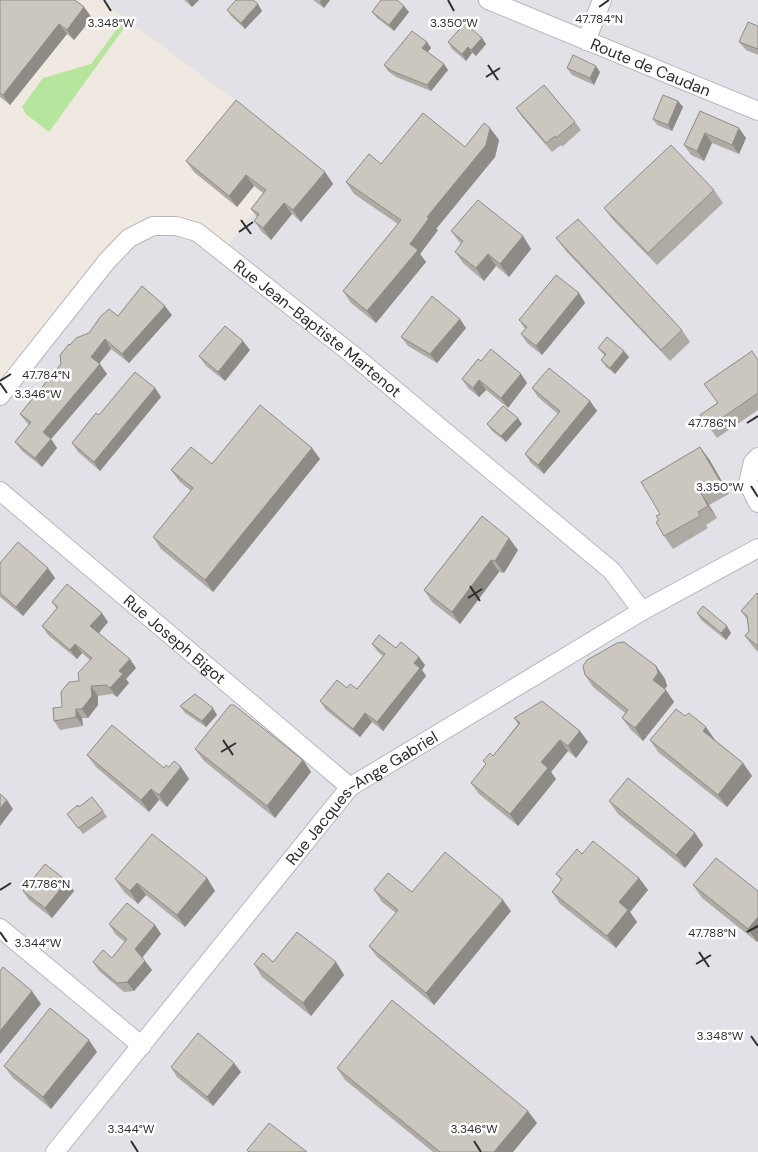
<svg xmlns="http://www.w3.org/2000/svg" width="758" height="1152" viewBox="0 0 758 1152" font-family="'DM Sans',sans-serif">
  <rect width="100%" height="100%" fill="#efe9e1"/>
  <!-- industrial -->
  <polygon fill="#e3e1e8" points="101,0 758,0 758,1152 0,1152 0,396 107,261 153,226 224,251 301,150"/>
  <!-- green -->
  <polygon fill="#b6e59e" points="123,21 127,24 49,132 26,114 22,107 43,78 91,64"/>
  <g fill="none" stroke-linecap="round" stroke-linejoin="round">
    <defs>
      <g id="minor">
        <path id="s1" d="M 488,0 L 758,111"/>
        <polyline points="586,41 602,0"/>
        <path id="s2" d="M 0,396 L 107,261 L 129,238 L 153,226 L 176,226 L 197,232 L 353,355 L 612,571 L 642,611"/>
        <polyline points="758,457 753,462 748,483 758,503"/>
        <path id="s3" d="M 0,491 L 350,787"/>
        <polyline points="0,928 142,1046"/>
        <path id="s4" d="M 55,1152 L 350,787 L 642,611 L 758,548"/>
      </g>
    </defs>
    <!-- minor casing -->
    <use href="#minor" stroke="#b4b7c1" stroke-width="20"/>
    <!-- minor -->
    <use href="#minor" stroke="#fff" stroke-width="18"/>
  </g>
  <!-- wall -->
  <g fill="#afaba4">
    <polygon points="0,0 84,7 92,18 74,40 67,34 10,105 0,97"/>
    <polygon points="184,0 199,0 192,7"/>
    <polygon points="313,0 330,0 324,8"/>
    <polygon points="257,3 262,11 245,29 231,16 227,10"/>
    <polygon points="372,12 409,12 394,31 377,18"/>
    <polygon points="758,26 758,55 746,50 739,42"/>
    <polygon points="482,38 486,44 476,56 472,53 466,61 452,49 448,42"/>
    <polygon points="427,42 431,48 428,52 444,64 448,70 431,91 396,77 388,71 384,65"/>
    <polygon points="567,68 600,72 594,85 572,75"/>
    <polygon points="678,101 683,107 672,131 657,125 653,119"/>
    <polygon points="516,108 575,122 581,130 562,147 561,145 552,152 522,117"/>
    <polygon points="700,111 746,138 739,154 712,143 704,161 691,155 684,145"/>
    <polygon points="490,128 499,140 495,157 436,229 438,230 420,254 426,262 376,323 351,303 343,291 398,224 354,194 346,182 381,164 465,147"/>
    <polygon points="186,161 325,172 333,184 301,222 292,214 271,240 262,232 254,221 257,217 251,209 263,193 254,186 237,207 194,172"/>
    <polygon points="714,190 723,203 657,265 613,220 604,208"/>
    <polygon points="451,231 523,236 531,249 509,277 496,266 484,281 464,264 455,252 461,244"/>
    <polygon points="556,238 682,330 690,342 670,361 565,250"/>
    <polygon points="579,293 585,303 542,355 527,343 521,334 525,329 519,320"/>
    <polygon points="172,315 129,363 111,349 99,364 107,374 51,439 57,448 42,467 22,451 15,442 29,425 27,423 20,414 61,364 70,345 118,316"/>
    <polygon points="466,328 437,363 408,346 401,337"/>
    <polygon points="598,348 629,357 615,374 606,367 601,360 605,356"/>
    <polygon points="250,350 225,381 206,366 199,356"/>
    <polygon points="758,359 758,410 717,438 700,415 717,403"/>
    <polygon points="481,361 521,374 527,383 508,408 486,390 479,397 468,388 462,379"/>
    <polygon points="155,388 161,397 100,471 78,452 72,443 99,415"/>
    <polygon points="532,388 590,401 597,411 544,474 531,463 525,454 558,414 538,397"/>
    <polygon points="487,424 522,424 506,442 492,431"/>
    <polygon points="312,448 320,459 213,592 161,549 153,537 191,491 180,482 171,470"/>
    <polygon points="709,459 729,494 709,505 717,518 706,525 708,528 673,549 664,536 659,520 660,514"/>
    <polygon points="482,516 518,550 504,573 499,572 460,624 432,602 424,590"/>
    <polygon points="0,563 55,578 23,616 0,597"/>
    <polygon points="758,594 758,652 754,648 745,636 749,631 747,619 741,611"/>
    <polygon points="52,602 108,622 99,633 136,668 126,679 129,683 117,697 112,694 98,696 98,705 88,718 82,718 83,726 60,730 54,721 62,707 79,681 90,660 82,653 77,659 48,635 42,626 57,609"/>
    <polygon points="697,613 731,633 726,640 701,620"/>
    <polygon points="372,644 396,648 425,665 422,670 426,676 383,731 372,722 360,737 326,710 320,701 347,688 357,689 383,656 378,652"/>
    <polygon points="656,666 665,679 667,686 665,689 674,702 643,741 631,730 622,718 625,713 593,687 585,675"/>
    <polygon points="180,706 217,715 206,727 185,713"/>
    <polygon points="514,718 580,731 588,742 576,758 568,751 551,772 556,779 518,826 479,794 471,783 486,764 483,761 493,756 518,724"/>
    <polygon points="650,740 715,740 743,763 752,776 727,807 658,752"/>
    <polygon points="195,749 303,760 311,772 275,818 204,761"/>
    <polygon points="87,755 164,768 181,767 189,779 167,807 159,800 149,812 96,767"/>
    <polygon points="609,801 695,833 703,845 685,868 618,814"/>
    <polygon points="79,807 103,811 107,817 83,834 67,814"/>
    <polygon points="556,874 639,878 648,890 630,912 637,922 616,948 560,904 552,892 561,880"/>
    <polygon points="207,878 215,891 185,927 146,895 138,904 124,892 115,879"/>
    <polygon points="693,885 758,891 757,942 702,898"/>
    <polygon points="374,890 412,892 511,911 434,1005 377,957 369,946 396,913 382,902"/>
    <polygon points="23,891 74,891 52,918 29,900"/>
    <polygon points="109,924 155,925 161,934 142,958 152,970 134,991 124,992 99,971 93,962 112,958 125,942 115,934"/>
    <polygon points="273,962 336,962 344,975 311,1016 262,977 254,964"/>
    <polygon points="97,1052 51,1109 13,1078 4,1066"/>
    <polygon points="171,1067 241,1072 213,1106 177,1077"/>
    <polygon points="337,1068 537,1123 513,1152 433,1152 345,1080"/>
  </g>
  <!-- shaded-wall -->
  <g fill="#8e8b86">
    <polygon points="188,0 199,0 192,7 188,1"/>
    <polygon points="321,0 330,0 324,8 320,2"/>
    <polygon points="258,4 262,11 245,29 241,23"/>
    <polygon points="404,6 409,12 394,31 389,25"/>
    <polygon points="84,7 92,18 74,40 67,30"/>
    <polygon points="59,24 67,34 10,105 3,95"/>
    <polygon points="482,38 486,44 476,56 471,50"/>
    <polygon points="427,42 431,48 426,54 422,48"/>
    <polygon points="468,47 472,53 466,61 462,54"/>
    <polygon points="444,64 448,70 431,91 427,85"/>
    <polygon points="596,66 600,72 594,85 590,78"/>
    <polygon points="678,101 683,107 672,131 668,125"/>
    <polygon points="490,128 499,140 495,157 436,229 438,230 420,254 426,262 376,323 367,311 427,217"/>
    <polygon points="739,128 746,138 739,154 732,145"/>
    <polygon points="705,133 712,143 704,161 697,151"/>
    <polygon points="325,172 333,184 301,222 293,210"/>
    <polygon points="246,175 254,186 237,207 229,196"/>
    <polygon points="284,203 292,214 271,240 263,228"/>
    <polygon points="523,236 531,249 509,277 500,264"/>
    <polygon points="488,254 496,266 484,281 476,268"/>
    <polygon points="579,293 585,303 542,355 536,346"/>
    <polygon points="165,306 172,315 129,363 122,354"/>
    <polygon points="460,319 466,328 437,363 430,354"/>
    <polygon points="105,339 111,349 97,366 91,357"/>
    <polygon points="243,341 250,350 225,381 218,372"/>
    <polygon points="624,351 629,357 615,374 610,368"/>
    <polygon points="100,364 107,374 51,439 57,448 42,467 35,458 43,432"/>
    <polygon points="521,374 527,383 508,408 501,398"/>
    <polygon points="479,380 486,390 479,397 473,388"/>
    <polygon points="155,388 161,397 100,471 94,462"/>
    <polygon points="590,401 597,411 544,474 538,465"/>
    <polygon points="518,418 522,424 506,442 501,436"/>
    <polygon points="700,447 709,459 729,494 720,481"/>
    <polygon points="312,448 320,459 213,592 205,580"/>
    <polygon points="701,493 709,505 717,518 708,506"/>
    <polygon points="509,538 518,550 504,573 495,561"/>
    <polygon points="491,560 499,572 460,624 452,612"/>
    <polygon points="48,568 55,578 23,616 16,607"/>
    <polygon points="102,613 108,622 97,635 90,626"/>
    <polygon points="727,626 731,633 726,640 721,633"/>
    <polygon points="75,644 82,653 77,659 70,650"/>
    <polygon points="419,657 425,665 422,670 426,676 383,731 377,722 414,663"/>
    <polygon points="130,659 136,668 126,679 129,683 117,697 110,688 119,671"/>
    <polygon points="656,666 665,679 667,686 662,692 653,680"/>
    <polygon points="91,686 98,696 98,705 88,718 82,709"/>
    <polygon points="666,690 674,702 643,741 635,728"/>
    <polygon points="213,708 217,715 206,727 202,721"/>
    <polygon points="76,709 82,718 83,726 76,717"/>
    <polygon points="365,713 372,722 360,737 353,729"/>
    <polygon points="706,727 715,740 712,743 703,731"/>
    <polygon points="580,731 588,742 576,758 568,746"/>
    <polygon points="560,740 568,751 551,772 556,779 518,826 510,814 541,762"/>
    <polygon points="303,760 311,772 275,818 267,806"/>
    <polygon points="743,763 752,776 727,807 718,795"/>
    <polygon points="181,767 189,779 167,807 159,795"/>
    <polygon points="151,789 159,800 149,812 141,800"/>
    <polygon points="7,800 13,809 0,826 0,808"/>
    <polygon points="695,833 703,845 685,868 676,855"/>
    <polygon points="207,878 215,891 185,927 177,915"/>
    <polygon points="639,878 648,890 630,912 637,922 616,948 607,936 619,902"/>
    <polygon points="67,881 74,891 52,918 45,908"/>
    <polygon points="137,883 146,895 138,904 130,891"/>
    <polygon points="503,900 511,911 434,1005 426,993"/>
    <polygon points="758,917 758,940 757,942 748,929"/>
    <polygon points="155,925 161,934 141,959 135,949"/>
    <polygon points="145,961 152,970 134,991 127,982"/>
    <polygon points="336,962 344,975 311,1016 303,1003"/>
    <polygon points="32,991 41,1004 0,1054 0,1031"/>
    <polygon points="89,1040 97,1052 51,1109 43,1097"/>
    <polygon points="234,1063 241,1072 213,1106 207,1097"/>
    <polygon points="528,1111 537,1123 513,1152 494,1152"/>
  </g>
  <!-- building -->
  <g fill="#cbc7bf" stroke="#8e8b86">
    <polygon points="0,0 75,0 84,7 67,30 59,24 3,95 0,93"/>
    <polygon points="236,0 253,0 258,4 241,23 227,10"/>
    <polygon points="381,0 397,0 404,6 389,25 372,12"/>
    <polygon points="748,22 758,26 758,49 739,42"/>
    <polygon points="465,23 482,38 471,50 468,47 462,54 448,42"/>
    <polygon points="412,31 427,42 422,48 444,64 427,85 392,71 384,65"/>
    <polygon points="573,55 596,66 590,78 567,68"/>
    <polygon points="544,85 575,122 556,138 555,136 546,143 516,108"/>
    <polygon points="663,95 678,101 668,125 653,119"/>
    <polygon points="236,100 325,172 293,210 284,203 263,228 254,221 259,214 251,209 266,190 246,175 229,196 186,161"/>
    <polygon points="700,111 739,128 732,145 705,133 697,151 684,145"/>
    <polygon points="423,113 465,147 484,123 490,128 486,145 427,217 429,218 410,244 418,250 367,311 343,291 401,220 346,182 369,154 381,164"/>
    <polygon points="671,145 714,190 648,253 604,208"/>
    <polygon points="478,200 523,236 500,264 488,254 476,268 455,252 463,241 451,231"/>
    <polygon points="578,219 682,330 661,350 556,238"/>
    <polygon points="556,275 579,293 536,346 521,334 527,327 519,320"/>
    <polygon points="142,286 165,306 122,354 105,339 91,357 100,364 43,432 51,439 35,458 15,442 31,422 20,414 61,364 60,355 69,344 70,345 76,338 89,333 101,316 109,309 118,316"/>
    <polygon points="432,296 460,319 430,354 401,337"/>
    <polygon points="225,326 243,341 218,372 199,356"/>
    <polygon points="607,337 624,351 610,368 601,360 606,354 598,348"/>
    <polygon points="491,349 521,374 501,398 479,380 473,388 462,379 478,359 481,361"/>
    <polygon points="752,351 758,360 758,393 709,427 700,415 718,403 704,384"/>
    <polygon points="549,368 590,401 538,465 525,454 560,411 532,388"/>
    <polygon points="135,372 155,388 94,462 72,443 96,413 99,415"/>
    <polygon points="260,405 312,448 205,580 153,537 193,488 171,470 191,447 212,464"/>
    <polygon points="503,406 518,418 501,436 487,424"/>
    <polygon points="700,447 720,481 701,493 708,506 698,512 700,516 664,536 656,522 659,520 656,516 660,514 641,482"/>
    <polygon points="482,516 509,538 495,561 491,560 452,612 424,590"/>
    <polygon points="18,542 48,568 16,607 0,593 0,563"/>
    <polygon points="67,584 102,613 90,626 130,659 119,671 123,674 110,688 106,685 91,686 92,696 82,709 76,709 76,717 54,721 53,708 62,707 61,692 69,682 79,681 78,673 92,658 75,644 70,650 42,626 58,607 52,602"/>
    <polygon points="757,593 758,594 758,646 745,636 749,631 747,616 741,611"/>
    <polygon points="703,606 727,626 721,633 697,613"/>
    <polygon points="379,635 396,648 401,642 419,657 414,663 420,668 377,722 365,713 353,729 320,701 337,680 347,688 350,684 357,689 385,654 372,644"/>
    <polygon points="624,642 656,666 658,673 653,680 666,690 635,728 622,718 628,710 585,675 583,666 587,660 617,643"/>
    <polygon points="195,694 213,708 202,721 180,706"/>
    <polygon points="542,701 580,731 568,746 560,740 541,762 548,768 510,814 471,783 486,764 483,761 490,753 493,756 520,723 514,718"/>
    <polygon points="230,705 234,705 303,760 267,806 195,749"/>
    <polygon points="676,709 685,716 689,713 706,727 703,731 743,763 718,795 650,740"/>
    <polygon points="112,725 164,768 166,765 169,767 174,761 181,767 159,795 151,789 141,800 87,755"/>
    <polygon points="628,778 695,833 676,855 609,801"/>
    <polygon points="0,794 7,800 0,808"/>
    <polygon points="92,797 103,811 78,828 67,814 78,805 79,807"/>
    <polygon points="152,834 207,878 177,915 137,883 130,891 115,879"/>
    <polygon points="593,841 639,878 619,902 628,910 607,936 552,892 562,879 556,874 577,849 582,854"/>
    <polygon points="445,852 503,900 426,993 369,946 398,910 374,890 388,873 412,892"/>
    <polygon points="716,858 758,891 758,917 748,929 693,885"/>
    <polygon points="45,864 67,881 45,908 23,891"/>
    <polygon points="127,903 155,925 135,949 145,961 127,982 117,983 93,962 103,950 112,958 127,939 109,924"/>
    <polygon points="297,932 336,962 303,1003 254,964 263,953 273,962"/>
    <polygon points="3,967 32,991 0,1031 0,971"/>
    <polygon points="392,1000 528,1111 494,1152 440,1152 337,1068"/>
    <polygon points="50,1008 89,1040 43,1097 4,1066"/>
    <polygon points="198,1033 234,1063 207,1097 171,1067"/>
    <polygon points="269,1123 307,1152 249,1152 247,1150"/>
  </g>
  <!-- ticks -->
  <path fill="none" stroke="#2e2e2e" stroke-width="2" d="M 104,0 L 111,11M 448,0 L 454,11M 599,7 L 609,0M 488,65 L 498,80M 486,77 L 500,68M 241,220 L 251,234M 239,232 L 253,222M 0,381 L 11,374M 0,383 L 7,393M 747,423 L 758,416M 751,486 L 758,497M 470,586 L 480,601M 468,598 L 482,589M 223,740 L 233,755M 221,752 L 236,743M 0,890 L 11,883M 0,932 L 7,942M 747,932 L 758,926M 699,952 L 709,967M 696,964 L 711,955M 751,1036 L 758,1046M 131,1141 L 138,1152M 474,1141 L 481,1152"/>
  <g text-anchor="middle" dominant-baseline="central" stroke-width="5" stroke-linejoin="round" paint-order="stroke">
    <!-- street labels -->
    <g font-size="16" fill="#2e2e2e" stroke="#fff">
      <text stroke="none"><textPath href="#s1" startOffset="176">Route de Caudan</textPath></text>
      <text stroke="none"><textPath href="#s2" startOffset="430">Rue Jean-Baptiste Martenot</textPath></text>
      <text stroke="none"><textPath href="#s3" startOffset="229">Rue Joseph Bigot</textPath></text>
      <text stroke="none"><textPath href="#s4" startOffset="471">Rue Jacques-Ange Gabriel</textPath></text>
    </g>
  </g>
  <g font-size="12" text-anchor="middle" fill="#2e2e2e" stroke="#fff" stroke-width="5" stroke-linejoin="round" paint-order="stroke">
    <text x="599" y="23">47.784°N</text>
    <text x="111" y="27">3.348°W</text>
    <text x="454" y="27">3.350°W</text>
    <text x="46" y="379">47.784°N</text>
    <text x="38" y="398">3.346°W</text>
    <text x="712" y="427">47.786°N</text>
    <text x="720" y="491">3.350°W</text>
    <text x="46" y="888">47.786°N</text>
    <text x="712" y="937">47.788°N</text>
    <text x="38" y="947">3.344°W</text>
    <text x="720" y="1040">3.348°W</text>
    <text x="131" y="1133">3.344°W</text>
    <text x="474" y="1133">3.346°W</text>
  </g>
</svg>
